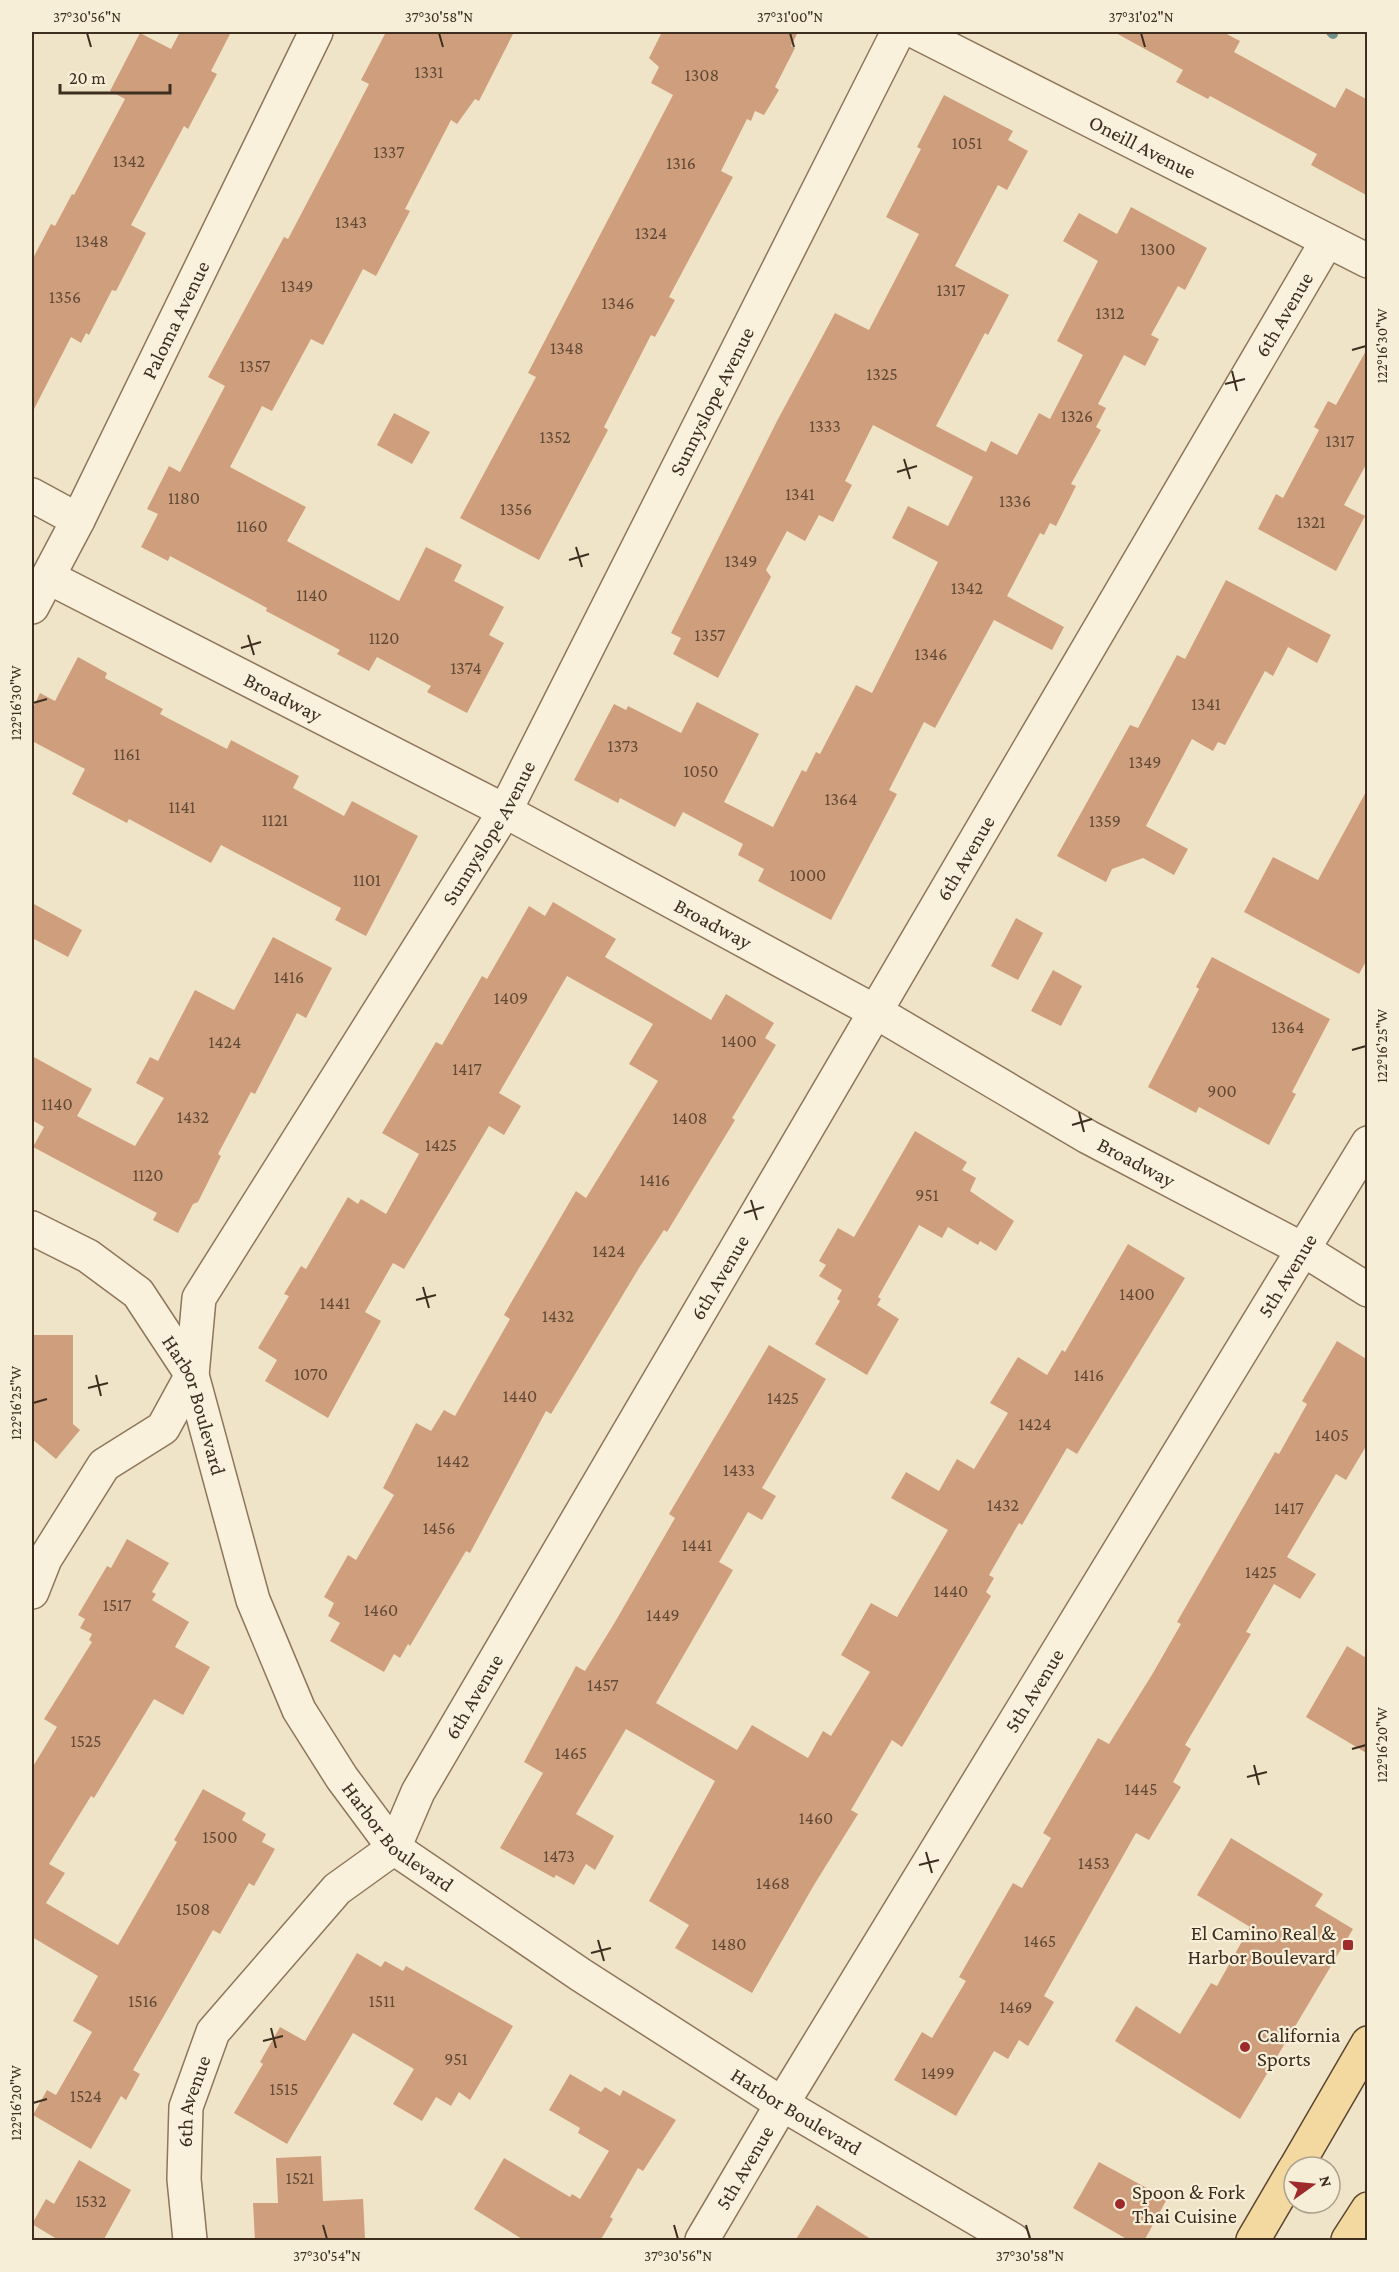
<svg xmlns="http://www.w3.org/2000/svg" width="1399" height="2272" viewBox="0 0 1399 2272" font-family="'Crimson Pro',serif">
  <rect width="100%" height="100%" fill="#f0e4c8"/>
  <g fill="none" stroke-linecap="round" stroke-linejoin="round">
    <!-- stream -->
    <polyline stroke="#6f938a" stroke-width="10" points="1331,32 1333,34"/>
  </g>
  <!-- building -->
  <g fill="#cf9f7d">
    <polygon points="180,32 231,32 211,71 217,74 188,129 184,126 131,225 146,233 116,291 112,290 89,335 86,333 81,343 71,337 32,413 32,260 51,224 55,226 72,194 74,195 125,99 110,91 140,33 171,49"/>
    <polygon points="386,32 514,32 479,101 475,99 457,124 451,120 405,209 410,211 376,276 363,269 323,345 311,339 272,411 262,406 230,467 306,507 287,541 399,601 426,547 462,565 454,581 504,607 489,635 504,643 467,713 427,692 431,686 377,657 369,671 337,654 340,650 266,611 267,608 170,556 168,561 141,547 158,514 147,509 169,466 180,472 225,386 208,377 284,237 288,239 340,140 369,84 361,80"/>
    <polygon points="662,32 798,32 791,46 795,48 775,87 779,90 764,115 755,111 751,121 747,119 721,171 733,177 669,297 675,300 655,337 651,335 604,427 608,430 539,560 460,518 536,377 528,373 673,95 651,83 659,67 649,58"/>
    <polygon points="1114,32 1223,32 1240,41 1234,52 1335,108 1346,88 1368,100 1368,196 1311,165 1317,154 1210,96 1208,99 1176,82 1183,70"/>
    <polygon points="944,95 1013,131 1008,140 1028,151 1007,190 998,185 955,266 1009,295 988,335 985,333 936,426 986,452 991,441 1017,455 1039,413 1050,419 1083,355 1057,341 1098,261 1063,241 1079,213 1117,234 1131,207 1207,248 1185,290 1178,286 1151,335 1159,339 1145,366 1124,355 1098,404 1106,408 1096,427 1101,430 1071,484 1076,486 1056,526 1050,523 1044,535 1040,533 1007,596 1064,627 1052,650 994,620 935,728 924,722 889,790 897,794 831,920 758,881 764,869 738,855 743,844 683,812 675,827 620,798 618,803 574,780 614,704 626,710 628,706 681,733 697,702 759,734 724,802 773,827 802,770 806,772 816,752 820,754 856,685 872,693 938,562 892,538 908,506 948,526 973,477 873,425 845,481 852,485 833,522 819,515 805,541 787,531 766,570 771,577 718,678 673,654 681,638 671,633 777,421 835,313 869,330 919,234 886,217 921,149 917,147"/>
    <polygon points="1368,347 1368,461 1344,505 1365,516 1336,571 1258,529 1276,494 1283,498 1319,430 1314,427 1328,401 1336,405"/>
    <polygon points="394,413 430,432 412,464 377,445"/>
    <polygon points="1226,580 1331,635 1317,663 1288,647 1273,676 1265,671 1225,745 1218,742 1213,751 1192,739 1146,826 1188,849 1174,875 1143,858 1112,869 1106,882 1057,856 1130,725 1138,728 1177,655 1185,659"/>
    <polygon points="78,657 107,673 105,678 163,709 160,714 227,749 231,740 299,776 293,788 344,816 352,801 418,836 366,936 335,920 341,908 221,845 211,863 129,819 127,823 72,794 85,769 32,741 32,710 40,693 55,701"/>
    <polygon points="1368,788 1368,958 1359,974 1244,912 1273,857 1318,880"/>
    <polygon points="553,902 616,939 605,957 711,1020 726,994 774,1023 765,1038 776,1045 732,1118 735,1120 667,1232 664,1230 639,1268 551,1414 546,1411 470,1553 466,1551 410,1646 408,1644 400,1658 394,1654 384,1672 330,1641 340,1623 328,1616 334,1603 324,1597 348,1555 356,1560 394,1495 383,1488 416,1423 431,1431 444,1410 455,1416 510,1319 504,1315 576,1191 586,1198 658,1081 629,1064 653,1024 567,976 499,1093 521,1106 504,1135 489,1126 404,1269 393,1263 365,1312 381,1321 328,1418 265,1381 277,1360 258,1348 289,1296 284,1294 301,1266 306,1269 348,1197 358,1204 361,1199 386,1214 419,1154 382,1133 436,1042 442,1045 482,976 487,979 529,906 545,916"/>
    <polygon points="32,903 82,930 68,957 32,938"/>
    <polygon points="1016,918 1043,933 1018,980 991,966"/>
    <polygon points="273,937 332,968 306,1018 297,1013 255,1094 251,1092 218,1154 221,1156 198,1202 193,1204 178,1233 153,1220 157,1213 33,1147 44,1127 32,1120 32,1056 92,1089 77,1116 135,1146 164,1098 136,1083 150,1057 158,1061 195,990 234,1010"/>
    <polygon points="1212,957 1330,1019 1292,1092 1296,1094 1269,1145 1199,1107 1196,1113 1148,1087 1199,989 1196,987"/>
    <polygon points="1053,970 1082,986 1061,1026 1031,1011"/>
    <polygon points="915,1131 967,1162 962,1170 976,1178 970,1191 1014,1221 996,1251 980,1241 978,1245 948,1227 942,1238 919,1225 878,1297 881,1299 877,1305 899,1319 867,1375 815,1344 840,1301 837,1299 842,1290 819,1276 826,1265 819,1261 838,1228 854,1237"/>
    <polygon points="1128,1244 1185,1278 1077,1454 1067,1448 1022,1525 1019,1523 989,1575 994,1578 986,1592 991,1596 902,1747 892,1740 851,1810 858,1814 814,1885 752,1993 675,1948 689,1925 649,1901 715,1781 626,1729 576,1814 614,1836 595,1870 586,1864 574,1885 556,1875 554,1878 500,1848 543,1773 524,1762 576,1666 585,1671 615,1622 675,1518 669,1514 769,1345 826,1379 762,1488 776,1496 762,1520 748,1512 719,1562 733,1570 656,1703 737,1750 752,1725 808,1758 823,1731 831,1736 870,1672 841,1655 871,1603 897,1617 948,1530 891,1498 906,1472 939,1491 957,1459 974,1469 1008,1413 990,1403 1018,1357 1047,1375 1062,1350 1065,1352"/>
    <polygon points="32,1335 73,1335 73,1424 80,1430 56,1459 32,1439"/>
    <polygon points="1337,1341 1368,1360 1368,1443 1346,1480 1336,1474 1287,1557 1316,1574 1300,1599 1274,1584 1246,1632 1251,1634 1185,1745 1191,1749 1173,1782 1181,1787 1149,1840 1136,1833 1044,1996 1054,2002 1028,2046 1019,2040 1008,2059 994,2051 956,2116 894,2080 922,2032 932,2038 966,1981 959,1977 1013,1883 1022,1888 1051,1838 1043,1833 1098,1738 1109,1744 1153,1673 1181,1624 1177,1622 1275,1452 1279,1454 1307,1404 1302,1401"/>
    <polygon points="127,1539 169,1563 152,1592 156,1594 152,1600 189,1622 175,1647 210,1667 183,1715 154,1699 94,1798 91,1796 49,1864 65,1873 46,1903 118,1945 177,1842 174,1840 203,1789 246,1813 242,1820 266,1834 262,1842 275,1849 254,1886 249,1883 220,1934 213,1930 133,2070 140,2074 126,2100 121,2096 91,2149 33,2115 47,2090 56,2095 92,2032 73,2021 98,1976 32,1937 32,1768 57,1727 44,1719 92,1642 89,1640 92,1634 80,1628 85,1619 78,1615 107,1566 111,1568"/>
    <polygon points="1347,1646 1368,1659 1368,1754 1306,1717"/>
    <polygon points="1231,1838 1323,1894 1315,1906 1353,1929 1240,2119 1115,2041 1136,2006 1180,2034 1211,1983 1217,1986 1250,1927 1197,1895"/>
    <polygon points="357,1953 381,1967 385,1961 403,1971 406,1966 513,2026 470,2100 459,2092 451,2106 436,2097 422,2121 393,2104 414,2069 353,2033 287,2144 234,2113 263,2064 260,2062 280,2027 305,2041"/>
    <polygon points="570,2074 601,2092 605,2087 620,2096 623,2090 676,2120 643,2171 638,2168 610,2217 613,2219 600,2241 525,2241 474,2209 504,2158 570,2197 572,2194 580,2199 609,2151 578,2133 580,2128 549,2110"/>
    <polygon points="321,2156 323,2201 363,2199 365,2238 255,2241 253,2203 278,2203 276,2158"/>
    <polygon points="79,2160 131,2190 103,2241 60,2241 32,2224 46,2199 54,2204"/>
    <polygon points="1099,2162 1167,2199 1144,2241 1130,2241 1073,2208"/>
    <polygon points="817,2205 874,2241 795,2241"/>
  </g>
  <g fill="none" stroke-linecap="round" stroke-linejoin="round">
    <defs>
      <g id="minor">
        <path id="s1" d="M 916,32 L 1368,261"/>
        <polyline points="32,495 78,520"/>
        <path id="s2" d="M 48,577 L 505,811 L 876,1012 L 1088,1137 L 1304,1250 L 1368,1290"/>
        <path id="s3" d="M 32,607 L 78,520 L 316,32"/>
        <path id="s4" d="M 32,1228 L 88,1256 L 138,1293 L 192,1375 L 253,1600 L 299,1710 L 342,1778 L 394,1848 L 581,1975 L 782,2104 L 1013,2240"/>
        <path id="s5" d="M 32,1592 L 45,1559 L 104,1465 L 163,1428 L 192,1375 L 199,1298 L 505,811 L 898,32"/>
        <path id="s6" d="M 190,2240 L 184,2179 L 186,2107 L 213,2032 L 337,1889 L 394,1848 L 418,1792 L 1327,241"/>
        <path id="s7" d="M 702,2240 L 782,2104 L 1368,1143"/>
      </g>
      <g id="primary">
        <polyline points="1296,2167 1368,2043"/>
        <polyline points="1253,2240 1294,2170"/>
        <polyline points="1348,2240 1368,2209"/>
      </g>
    </defs>
    <!-- minor casing -->
    <use href="#minor" stroke="#8d765c" stroke-width="36"/>
    <!-- primary casing -->
    <use href="#primary" stroke="#5b4430" stroke-width="36"/>
    <!-- minor -->
    <use href="#minor" stroke="#faf1dc" stroke-width="33"/>
    <!-- primary -->
    <use href="#primary" stroke="#f3d9a0" stroke-width="33"/>
  </g>
  <!-- ticks -->
  <path fill="none" stroke="#3d2e20" stroke-width="2" d="M 87,33 L 91,47M 439,33 L 443,47M 790,33 L 794,47M 1141,33 L 1145,47M 1352,350 L 1366,346M 1232,371 L 1237,391M 1225,384 L 1245,379M 904,459 L 910,479M 897,472 L 917,466M 576,547 L 582,567M 569,560 L 589,554M 248,635 L 254,655M 241,648 L 261,642M 33,703 L 47,699M 1352,1050 L 1366,1046M 1079,1112 L 1084,1132M 1072,1125 L 1092,1119M 751,1200 L 757,1220M 744,1213 L 764,1207M 423,1287 L 429,1308M 416,1300 L 436,1295M 96,1375 L 101,1396M 88,1388 L 108,1383M 33,1403 L 47,1399M 1352,1749 L 1366,1745M 1254,1765 L 1259,1785M 1247,1777 L 1267,1772M 926,1852 L 932,1873M 919,1865 L 939,1860M 598,1940 L 604,1961M 591,1953 L 611,1948M 271,2028 L 276,2048M 263,2041 L 283,2036M 33,2103 L 47,2099M 323,2225 L 327,2239M 674,2225 L 678,2239M 1026,2225 L 1030,2239"/>
  <!-- markers -->
  <g fill="#9e2a2b" stroke="#f7eed8" stroke-width="2">
    <rect x="1342" y="1939" width="12" height="12" rx="3"/>
    <circle cx="1245" cy="2047" r="6"/>
    <circle cx="1120" cy="2204" r="6"/>
  </g>
  <g text-anchor="middle" dominant-baseline="central" stroke-width="4.5" stroke-linejoin="round" paint-order="stroke">
    <!-- number labels -->
    <g font-size="18" fill="#624a37">
      <text x="429" y="72">1331</text>
      <text x="702" y="75">1308</text>
      <text x="967" y="143">1051</text>
      <text x="389" y="152">1337</text>
      <text x="129" y="161">1342</text>
      <text x="681" y="163">1316</text>
      <text x="351" y="222">1343</text>
      <text x="651" y="233">1324</text>
      <text x="92" y="241">1348</text>
      <text x="1158" y="249">1300</text>
      <text x="297" y="286">1349</text>
      <text x="951" y="290">1317</text>
      <text x="65" y="297">1356</text>
      <text x="618" y="303">1346</text>
      <text x="1110" y="313">1312</text>
      <text x="567" y="348">1348</text>
      <text x="255" y="366">1357</text>
      <text x="882" y="374">1325</text>
      <text x="1077" y="416">1326</text>
      <text x="825" y="426">1333</text>
      <text x="555" y="437">1352</text>
      <text x="1340" y="441">1317</text>
      <text x="800" y="494">1341</text>
      <text x="184" y="498">1180</text>
      <text x="1015" y="501">1336</text>
      <text x="516" y="509">1356</text>
      <text x="1311" y="522">1321</text>
      <text x="252" y="526">1160</text>
      <text x="741" y="561">1349</text>
      <text x="967" y="588">1342</text>
      <text x="312" y="595">1140</text>
      <text x="710" y="635">1357</text>
      <text x="384" y="638">1120</text>
      <text x="931" y="654">1346</text>
      <text x="466" y="668">1374</text>
      <text x="1206" y="704">1341</text>
      <text x="623" y="746">1373</text>
      <text x="127" y="754">1161</text>
      <text x="1145" y="762">1349</text>
      <text x="701" y="771">1050</text>
      <text x="841" y="799">1364</text>
      <text x="182" y="807">1141</text>
      <text x="275" y="820">1121</text>
      <text x="1105" y="821">1359</text>
      <text x="808" y="875">1000</text>
      <text x="367" y="880">1101</text>
      <text x="289" y="977">1416</text>
      <text x="511" y="998">1409</text>
      <text x="1288" y="1027">1364</text>
      <text x="739" y="1041">1400</text>
      <text x="225" y="1042">1424</text>
      <text x="467" y="1069">1417</text>
      <text x="1222" y="1091">900</text>
      <text x="57" y="1104">1140</text>
      <text x="193" y="1117">1432</text>
      <text x="690" y="1118">1408</text>
      <text x="441" y="1145">1425</text>
      <text x="148" y="1175">1120</text>
      <text x="655" y="1180">1416</text>
      <text x="927" y="1195">951</text>
      <text x="609" y="1251">1424</text>
      <text x="1137" y="1294">1400</text>
      <text x="335" y="1303">1441</text>
      <text x="558" y="1316">1432</text>
      <text x="311" y="1374">1070</text>
      <text x="1089" y="1375">1416</text>
      <text x="520" y="1396">1440</text>
      <text x="783" y="1398">1425</text>
      <text x="1035" y="1424">1424</text>
      <text x="1332" y="1435">1405</text>
      <text x="453" y="1461">1442</text>
      <text x="739" y="1470">1433</text>
      <text x="1003" y="1505">1432</text>
      <text x="1289" y="1508">1417</text>
      <text x="439" y="1528">1456</text>
      <text x="697" y="1545">1441</text>
      <text x="1261" y="1572">1425</text>
      <text x="951" y="1591">1440</text>
      <text x="117" y="1605">1517</text>
      <text x="381" y="1610">1460</text>
      <text x="663" y="1615">1449</text>
      <text x="603" y="1685">1457</text>
      <text x="86" y="1741">1525</text>
      <text x="571" y="1753">1465</text>
      <text x="1141" y="1789">1445</text>
      <text x="816" y="1818">1460</text>
      <text x="220" y="1837">1500</text>
      <text x="559" y="1856">1473</text>
      <text x="1094" y="1863">1453</text>
      <text x="773" y="1883">1468</text>
      <text x="193" y="1909">1508</text>
      <text x="1040" y="1941">1465</text>
      <text x="729" y="1944">1480</text>
      <text x="143" y="2001">1516</text>
      <text x="382" y="2001">1511</text>
      <text x="1016" y="2007">1469</text>
      <text x="456" y="2059">951</text>
      <text x="938" y="2073">1499</text>
      <text x="284" y="2089">1515</text>
      <text x="86" y="2096">1524</text>
      <text x="300" y="2178">1521</text>
      <text x="91" y="2201">1532</text>
    </g>
    <!-- street labels -->
    <g font-size="21" fill="#3d2e20" stroke="#f7eed8">
      <text stroke="none"><textPath href="#s1" startOffset="254">Oneill Avenue</textPath></text>
      <text stroke="none"><textPath href="#s6" startOffset="2246">6th Avenue</textPath></text>
      <text stroke="none"><textPath href="#s3" startOffset="321">Paloma Avenue</textPath></text>
      <text stroke="none"><textPath href="#s5" startOffset="1388">Sunnyslope Avenue</textPath></text>
      <text stroke="none"><textPath href="#s2" startOffset="264">Broadway</textPath></text>
      <text stroke="none"><textPath href="#s5" startOffset="902">Sunnyslope Avenue</textPath></text>
      <text stroke="none"><textPath href="#s6" startOffset="1616">6th Avenue</textPath></text>
      <text stroke="none"><textPath href="#s2" startOffset="750">Broadway</textPath></text>
      <text stroke="none"><textPath href="#s2" startOffset="1236">Broadway</textPath></text>
      <text stroke="none"><textPath href="#s7" startOffset="1128">5th Avenue</textPath></text>
      <text stroke="none"><textPath href="#s6" startOffset="1130">6th Avenue</textPath></text>
      <text stroke="none"><textPath href="#s4" startOffset="252">Harbor Boulevard</textPath></text>
      <text stroke="none"><textPath href="#s7" startOffset="642">5th Avenue</textPath></text>
      <text stroke="none"><textPath href="#s6" startOffset="644">6th Avenue</textPath></text>
      <text stroke="none"><textPath href="#s4" startOffset="738">Harbor Boulevard</textPath></text>
      <text stroke="none"><textPath href="#s6" startOffset="140">6th Avenue</textPath></text>
      <text stroke="none"><textPath href="#s4" startOffset="1224">Harbor Boulevard</textPath></text>
      <text stroke="none"><textPath href="#s7" startOffset="84">5th Avenue</textPath></text>
    </g>
    <!-- poi labels -->
    <g font-size="21" fill="#3d2e20" stroke="#f7eed8" text-anchor="start">
      <text x="1336" y="1933" text-anchor="end">El Camino Real &amp;<tspan x="1336" dy="24">Harbor Boulevard</tspan></text>
      <text x="1257" y="2035">California<tspan x="1257" dy="24">Sports</tspan></text>
      <text x="1132" y="2192">Spoon &amp; Fork<tspan x="1132" dy="24">Thai Cuisine</tspan></text>
    </g>
  </g>
  <!-- border -->
  <rect width="1399" height="2272" fill="none" stroke="#f7eed8" stroke-width="66"/>
  <!-- north arrow -->
  <g transform="translate(1312 2185) rotate(75)"><circle r="28" fill="#f7eed8" stroke="#ada18e" stroke-width="1.5"/>
  <path d="M0-4.5L10 22L0 15L-10 22Z" fill="#9e2a2b"/>
  <text y="-9" font-size="16" font-weight="bold" text-anchor="middle" fill="#3d2e20">N</text>
  </g>
  <!-- scale -->
  <path d="M60 84v9h110v-9" fill="none" stroke="#3d2e20" stroke-width="3"/>
  <text x="69" y="84" font-size="18" fill="#3d2e20" stroke="#f7eed8" stroke-width="4.5" paint-order="stroke">20 m</text>
  <rect x="33" y="33" width="1333" height="2206" fill="none" stroke="#3d2e20" stroke-width="2"/>
  <g font-size="15" text-anchor="middle" fill="#3d2e20">
    <text x="87" y="22">37°30'56"N</text>
    <text x="439" y="22">37°30'58"N</text>
    <text x="790" y="22">37°31'00"N</text>
    <text x="1141" y="22">37°31'02"N</text>
    <text transform="translate(1382 346) rotate(-90)" y="5">122°16'30"W</text>
    <text transform="translate(16 703) rotate(-90)" y="5">122°16'30"W</text>
    <text transform="translate(1382 1046) rotate(-90)" y="5">122°16'25"W</text>
    <text transform="translate(16 1403) rotate(-90)" y="5">122°16'25"W</text>
    <text transform="translate(1382 1745) rotate(-90)" y="5">122°16'20"W</text>
    <text transform="translate(16 2103) rotate(-90)" y="5">122°16'20"W</text>
    <text x="327" y="2261">37°30'54"N</text>
    <text x="678" y="2261">37°30'56"N</text>
    <text x="1030" y="2261">37°30'58"N</text>
  </g>
</svg>
